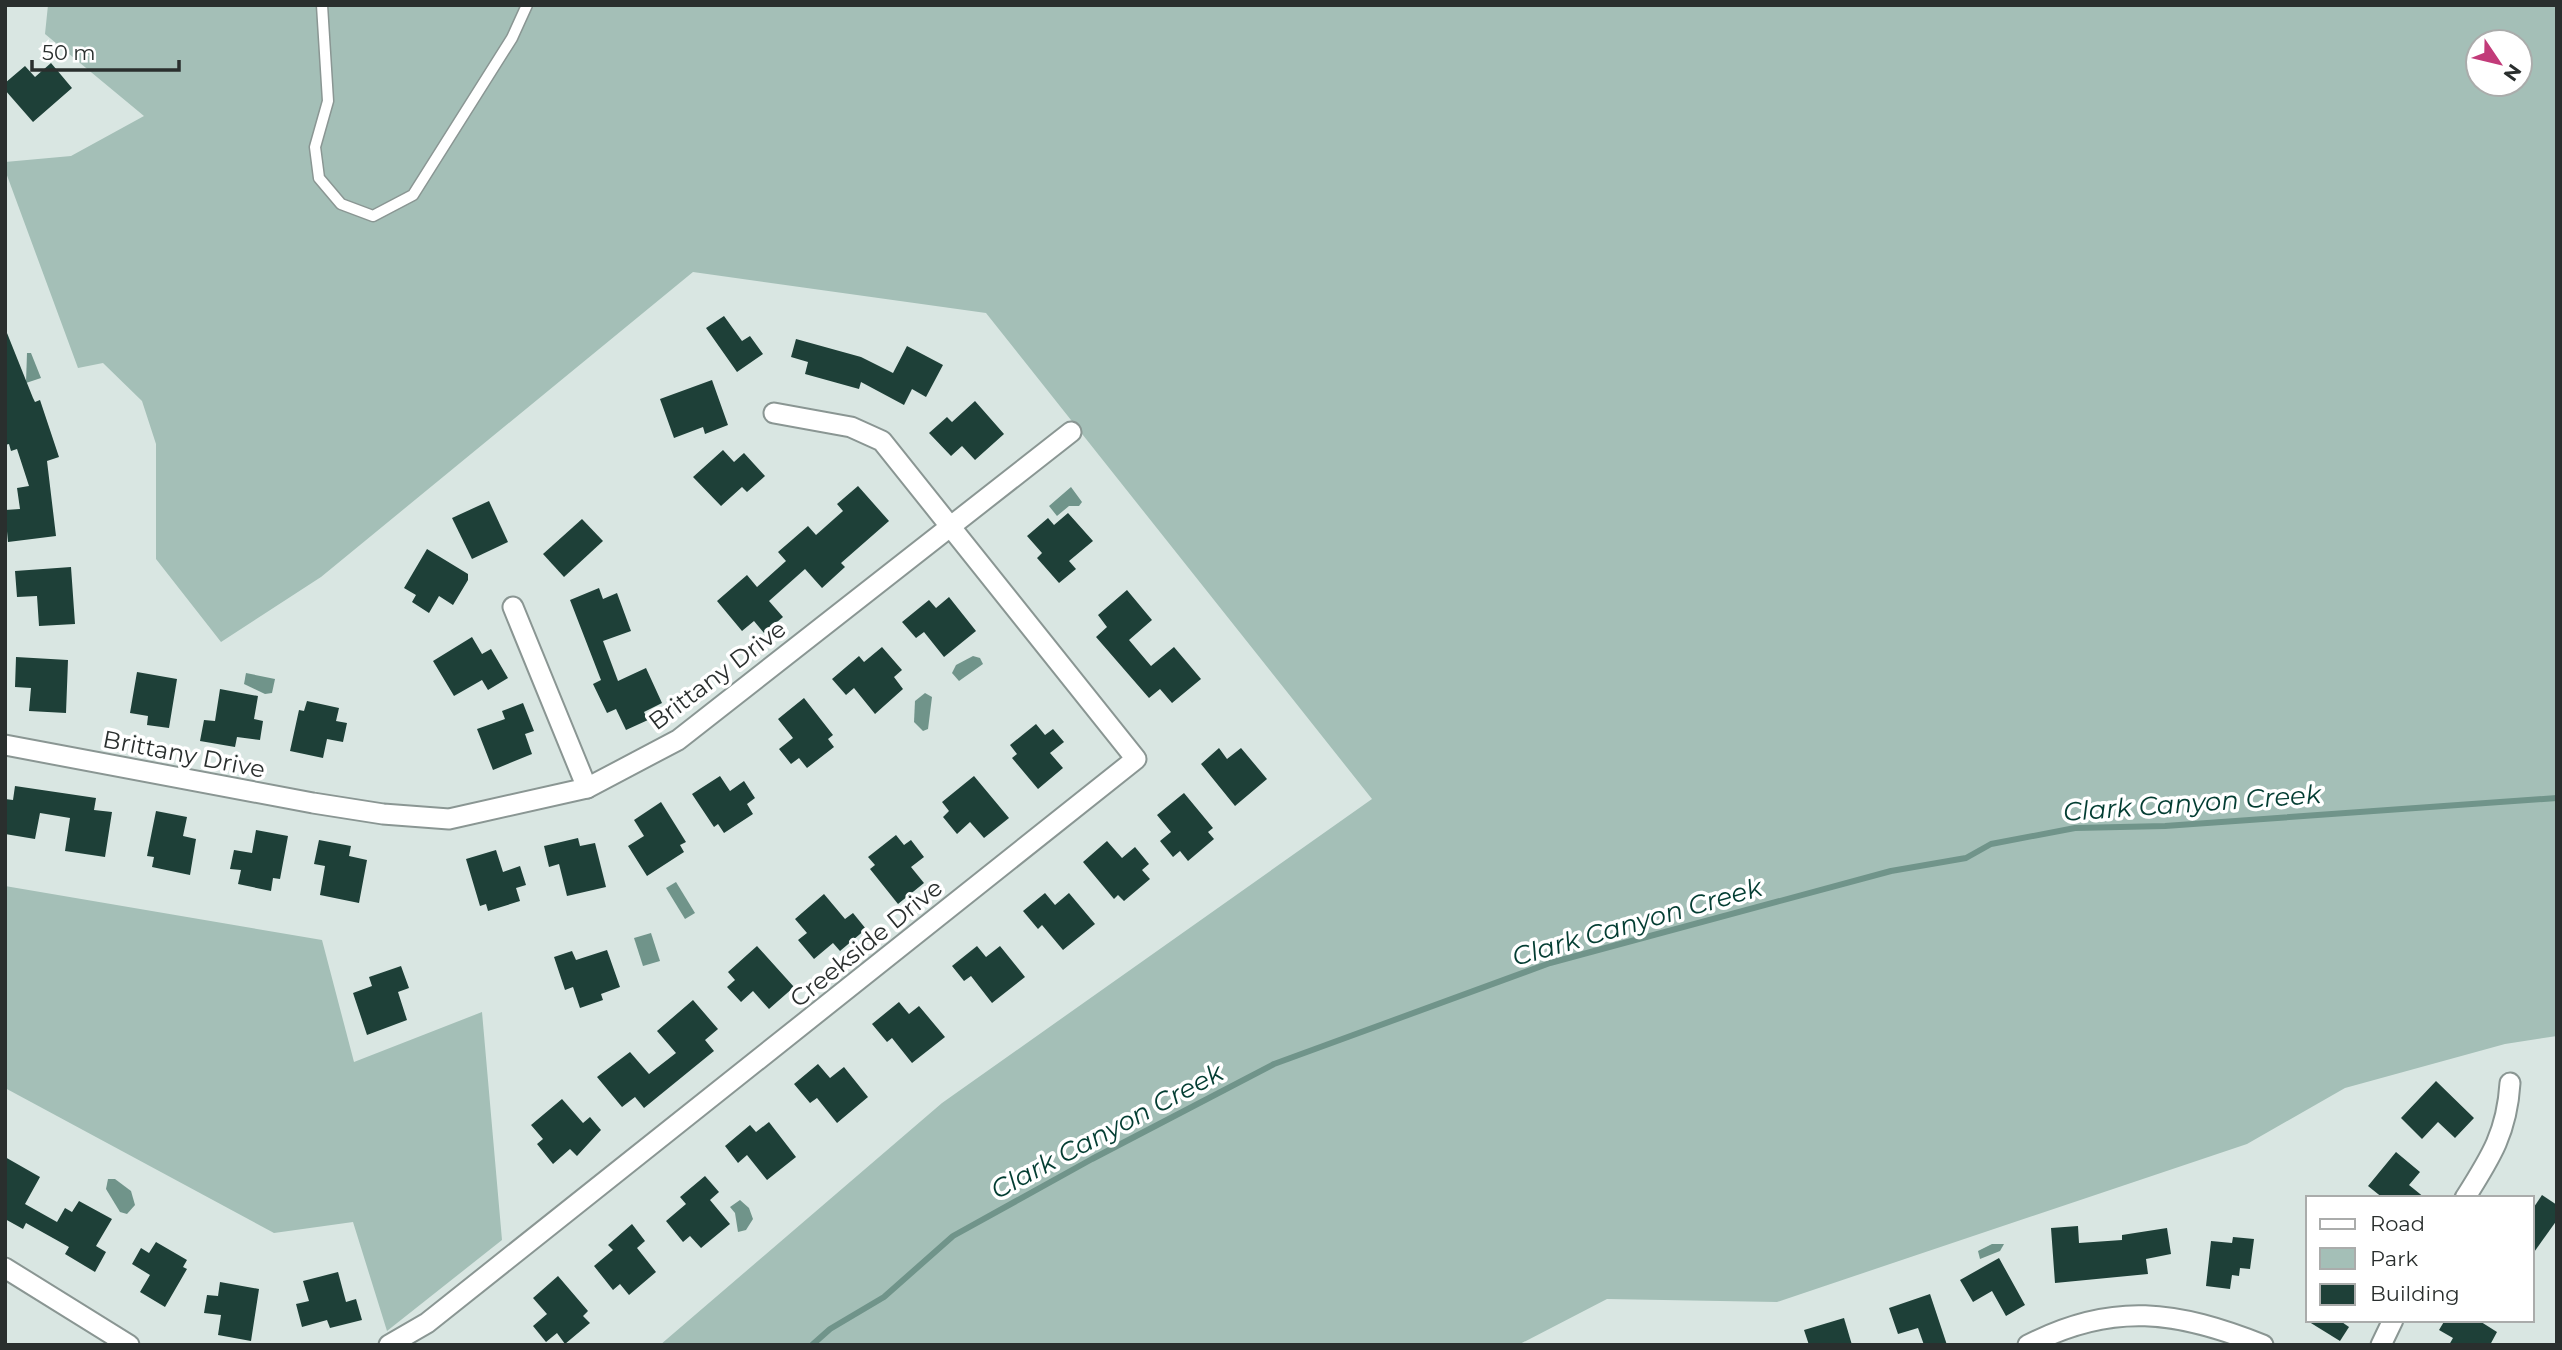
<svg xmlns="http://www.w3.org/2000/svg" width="2562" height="1350" viewBox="0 0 2562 1350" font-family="Montserrat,sans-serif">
  <rect width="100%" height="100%" fill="#d9e6e2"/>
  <!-- green -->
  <g fill="#a4bfb7" fill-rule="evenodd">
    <path d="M 48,5 L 2557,5 L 2557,1036 L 2505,1044 L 2345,1088 L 2247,1144 L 1777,1302 L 1607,1299 L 1518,1345 L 660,1345 L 942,1103 L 1372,799 L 986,313 L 693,272 L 321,577 L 221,642 L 156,559 L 156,444 L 142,401 L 103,363 L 78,368 L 5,170 L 5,162 L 71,156 L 144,116 L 45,34 ZM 2478,42 L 2520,42 L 2520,84 L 2478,84 Z"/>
    <polygon points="5,886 322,940 354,1062 482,1012 502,1240 387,1331 353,1222 274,1233 5,1088"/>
  </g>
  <!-- water -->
  <g fill="#70948a">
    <polygon points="27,353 31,353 41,378 26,383"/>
    <polygon points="1071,487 1082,502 1079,506 1069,506 1057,516 1049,506"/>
    <polygon points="973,656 980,658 983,664 959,681 952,673 956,665"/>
    <polygon points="246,673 275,679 272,693 265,694 244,684"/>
    <polygon points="925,693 932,697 928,729 923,731 914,722 915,701"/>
    <polygon points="676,882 695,913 685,919 666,888"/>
    <polygon points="651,933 660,961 643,966 634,938"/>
    <polygon points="108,1179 115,1179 131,1191 135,1205 127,1214 120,1212 106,1189"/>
    <polygon points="740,1200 749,1208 753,1219 746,1230 738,1232 735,1213 730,1207"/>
    <polygon points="1992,1244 2004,1244 2000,1251 1980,1259 1978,1251"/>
  </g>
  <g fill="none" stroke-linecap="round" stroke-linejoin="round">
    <!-- stream -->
    <polyline stroke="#70948a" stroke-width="6" points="812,1345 830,1329 884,1297 953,1236 1092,1159 1274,1064 1550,963 1891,871 1966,858 1991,844 2075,828 2165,826 2557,798"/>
  </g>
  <!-- building -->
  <g fill="#1e4038">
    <polygon points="51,63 72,88 33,122 5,90 5,83 25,66 35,77"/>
    <polygon points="724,316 742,341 750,336 763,354 737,372 706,328"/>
    <polygon points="5,328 33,398 35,402 40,400 59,457 47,461 56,536 8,542 5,510 20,509 17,488 29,486 17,449 11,451 9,444 5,445"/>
    <polygon points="796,339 861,357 893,373 907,346 943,365 926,397 912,389 904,405 861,382 859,389 805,374 808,362 791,357"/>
    <polygon points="712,380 728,425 705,434 703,427 674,438 660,399"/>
    <polygon points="975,401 1004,434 975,460 962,446 951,456 929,433 947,417 952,422"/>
    <polygon points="723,450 734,462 744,453 765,476 747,492 742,487 721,506 693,477"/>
    <polygon points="858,486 889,521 841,563 845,567 822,588 805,569 769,601 783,617 764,633 754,621 742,631 717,601 747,575 757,587 786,561 778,552 808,526 816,535 843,511 837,504"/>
    <polygon points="489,501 508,542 472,559 452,518"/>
    <polygon points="1068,513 1093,541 1069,561 1076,569 1059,583 1037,558 1042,553 1027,536 1048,518 1054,525"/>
    <polygon points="582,519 603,541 564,577 543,554"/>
    <polygon points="427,549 468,574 468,580 453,605 439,596 429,613 412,602 416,595 404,588"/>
    <polygon points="71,567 75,624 39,626 37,596 17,597 15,571"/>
    <polygon points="599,588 603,599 617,593 631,631 603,641 618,681 646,668 662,703 644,712 648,720 626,730 616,709 607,713 593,684 601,680 570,600"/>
    <polygon points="1127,590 1152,620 1129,640 1151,666 1174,647 1201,679 1172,703 1160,689 1149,698 1096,637 1107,627 1098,615"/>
    <polygon points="949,597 976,631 944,657 924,632 916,638 902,622 929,600 936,608"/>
    <polygon points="472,637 482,654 491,649 508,678 488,690 482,680 454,696 433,661"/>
    <polygon points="882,647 902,670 894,677 903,689 875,714 854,688 846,695 832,679 859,656 864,662"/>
    <polygon points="16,657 68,660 66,713 29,711 31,688 15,687"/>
    <polygon points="137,672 177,679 169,728 147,725 148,716 130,713"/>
    <polygon points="220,689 258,696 254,719 263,721 260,740 237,737 235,747 200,741 204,720 215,721"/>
    <polygon points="804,698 833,735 828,739 834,747 807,768 799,758 791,764 779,749 793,738 778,719"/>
    <polygon points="307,701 339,708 336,721 347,723 343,742 327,739 323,758 290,751 299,710 304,711"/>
    <polygon points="523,703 534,731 525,734 532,754 493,770 477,729 505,719 502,711"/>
    <polygon points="1036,724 1045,735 1053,729 1064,742 1050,753 1063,768 1038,789 1012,758 1017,754 1010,745"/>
    <polygon points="1219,748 1227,759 1241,748 1267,779 1235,806 1201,764"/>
    <polygon points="720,776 730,791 744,781 755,798 747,804 753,814 724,833 718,824 714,827 692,794"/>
    <polygon points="974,776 1009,818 984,838 970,822 957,834 943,817 949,811 942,802"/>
    <polygon points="15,786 96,798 94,810 112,812 105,857 65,851 70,818 40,813 35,839 5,834 5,799 13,800"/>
    <polygon points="1184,793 1213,828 1208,832 1214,839 1188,861 1180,851 1173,857 1160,841 1171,832 1157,815"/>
    <polygon points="661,802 686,842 680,845 684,852 647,876 628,846 644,836 634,820"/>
    <polygon points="156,811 187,817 183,836 196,839 190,875 152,867 154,857 147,856"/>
    <polygon points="256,830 288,836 280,879 273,878 271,891 238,884 241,870 230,869 234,850 252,853"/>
    <polygon points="896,835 904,845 911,840 924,857 911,867 924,883 898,904 870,869 875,865 868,857"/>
    <polygon points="578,838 580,846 595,843 606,887 567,896 559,864 549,867 544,846"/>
    <polygon points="319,840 351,846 349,856 367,860 359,903 320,895 325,866 314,864"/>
    <polygon points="1107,841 1122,858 1135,847 1149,864 1142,870 1150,879 1124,901 1118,895 1114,899 1083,862"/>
    <polygon points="496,850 503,872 520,866 526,885 516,888 520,901 488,911 486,904 480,906 466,859"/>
    <polygon points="1045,893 1055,905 1069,893 1095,924 1063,950 1042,925 1038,929 1023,911"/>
    <polygon points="824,894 845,919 853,913 866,929 840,951 833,943 814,959 798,940 807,933 795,919"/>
    <polygon points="757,946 794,987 769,1009 753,991 741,1002 727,987 735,980 728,972"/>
    <polygon points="977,946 986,957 1000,946 1025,977 992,1003 971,976 964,981 952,966"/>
    <polygon points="607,950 620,987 601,994 603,1000 580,1008 573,987 565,990 554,957 572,951 576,960"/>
    <polygon points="401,966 409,988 398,992 407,1020 367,1035 353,993 372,986 369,977"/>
    <polygon points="693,1000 718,1029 705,1040 714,1051 644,1108 635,1097 622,1107 597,1077 630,1052 649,1074 676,1053 657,1031"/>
    <polygon points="899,1002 909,1014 919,1006 945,1037 912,1063 892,1038 887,1042 872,1024"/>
    <polygon points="818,1064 830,1078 844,1067 868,1097 837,1123 817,1098 810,1103 794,1084"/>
    <polygon points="2436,1081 2474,1118 2455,1138 2438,1122 2422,1139 2401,1118"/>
    <polygon points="562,1099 583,1123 590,1117 601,1130 577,1156 570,1149 553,1164 537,1144 543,1139 531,1125"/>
    <polygon points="769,1122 796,1157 767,1180 747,1155 738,1163 725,1146 750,1125 756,1132"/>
    <polygon points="2396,1152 2420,1172 2409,1185 2425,1198 2383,1198 2368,1186"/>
    <polygon points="5,1157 40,1177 25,1204 57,1222 65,1208 72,1212 79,1201 112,1219 96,1246 106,1252 95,1272 65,1254 69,1247 26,1223 23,1229 5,1219"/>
    <polygon points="705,1176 719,1192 710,1200 730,1224 701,1248 690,1236 683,1242 666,1221 686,1204 680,1197"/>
    <polygon points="2542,1195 2557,1205 2557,1220 2532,1255 2532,1210"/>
    <polygon points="632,1224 645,1241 637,1248 656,1272 629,1295 620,1284 613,1290 594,1266 613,1250 608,1245"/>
    <polygon points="2078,1226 2079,1243 2122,1240 2122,1235 2167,1228 2171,1254 2146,1259 2148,1274 2055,1283 2051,1228"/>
    <polygon points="2233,1237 2254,1239 2250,1269 2240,1268 2239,1276 2232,1275 2230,1289 2206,1286 2211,1241 2232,1243"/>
    <polygon points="156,1242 187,1260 183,1267 187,1269 165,1307 140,1292 150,1275 132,1264 141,1248 149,1253"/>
    <polygon points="1999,1258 2025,1305 2006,1316 1992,1291 1973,1302 1960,1280"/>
    <polygon points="338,1272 346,1302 356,1299 362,1320 330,1328 327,1320 302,1327 296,1304 309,1301 303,1281"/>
    <polygon points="558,1276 588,1311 583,1316 590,1323 565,1344 557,1333 546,1342 533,1326 547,1314 533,1298"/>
    <polygon points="220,1282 259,1289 251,1341 218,1335 221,1315 204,1313 207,1295 218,1296"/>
    <polygon points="1930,1294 1947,1345 1924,1345 1918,1328 1898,1334 1889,1308"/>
    <polygon points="1844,1318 1852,1345 1809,1345 1804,1330"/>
    <polygon points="2306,1320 2339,1320 2349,1327 2340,1341"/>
    <polygon points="2445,1320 2478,1320 2497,1332 2490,1345 2449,1345 2453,1338 2439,1330"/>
  </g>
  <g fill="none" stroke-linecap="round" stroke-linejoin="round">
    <defs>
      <polyline id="service" points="322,5 328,101 315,147 319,178 341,204 373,216 413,195 512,38 527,5"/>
      <g id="minor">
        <polyline points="513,607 587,788"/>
        <polyline points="5,745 313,803 383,814 449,819 587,788 678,740 1071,432"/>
        <path d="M 2465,1198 C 2491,1157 2507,1132 2510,1083"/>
        <polyline points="5,1268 129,1345"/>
        <polyline points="389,1345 427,1323 1136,759 882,441 851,427 774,413"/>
        <path d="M 2028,1345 C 2113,1301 2177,1311 2263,1345"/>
        <polyline points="2381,1345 2393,1320"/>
      </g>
    </defs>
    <!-- service casing -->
    <use href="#service" stroke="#8a9693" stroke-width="13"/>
    <!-- minor casing -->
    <use href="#minor" stroke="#8a9693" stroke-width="23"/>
    <!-- service -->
    <use href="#service" stroke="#fff" stroke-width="10"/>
    <!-- minor -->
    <use href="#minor" stroke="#fff" stroke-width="19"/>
  </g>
  <g text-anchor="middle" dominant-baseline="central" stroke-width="7" stroke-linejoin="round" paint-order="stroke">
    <!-- street labels -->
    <g font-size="24" fill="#2a2f2e" stroke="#fff">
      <text transform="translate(717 675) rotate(-37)">Brittany Drive</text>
      <text transform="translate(184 754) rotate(11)">Brittany Drive</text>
      <text transform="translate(866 943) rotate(-39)">Creekside Drive</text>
    </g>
    <!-- water labels -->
    <g font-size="26" font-style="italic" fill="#033d32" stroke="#fff">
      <text transform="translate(2192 803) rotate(-4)">Clark Canyon Creek</text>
      <text transform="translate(1637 922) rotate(-16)">Clark Canyon Creek</text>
      <text transform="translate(1107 1131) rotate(-28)">Clark Canyon Creek</text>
    </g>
  </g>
  <!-- border -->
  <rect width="2562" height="1350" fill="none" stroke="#2a2f2e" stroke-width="14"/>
  <!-- legend -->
  <rect x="2306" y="1196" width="228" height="126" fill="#ffffff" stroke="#aaacab" stroke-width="2"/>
  <rect x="2320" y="1219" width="35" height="10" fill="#ffffff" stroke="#aaacab" stroke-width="2"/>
  <text x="2370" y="1231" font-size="21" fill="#2a2f2e">Road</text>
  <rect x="2320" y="1248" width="35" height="21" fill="#a4bfb7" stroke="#aaacab" stroke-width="2"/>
  <text x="2370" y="1266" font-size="21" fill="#2a2f2e">Park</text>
  <rect x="2320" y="1284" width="35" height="21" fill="#1e4038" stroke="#aaacab" stroke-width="2"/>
  <text x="2370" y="1301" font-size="21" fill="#2a2f2e">Building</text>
  <!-- north arrow -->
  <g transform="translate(2499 63) rotate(125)"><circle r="33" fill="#ffffff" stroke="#aaacab" stroke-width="2"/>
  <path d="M0-5L12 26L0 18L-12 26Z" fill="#c23b79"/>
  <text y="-10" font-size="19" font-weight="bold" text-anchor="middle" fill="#2a2f2e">N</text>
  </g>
  <!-- scale -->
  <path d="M32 60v10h147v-10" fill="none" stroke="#2a2f2e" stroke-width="3.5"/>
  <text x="42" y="60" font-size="21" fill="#2a2f2e" stroke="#ffffff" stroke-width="5" paint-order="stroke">50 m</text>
</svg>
